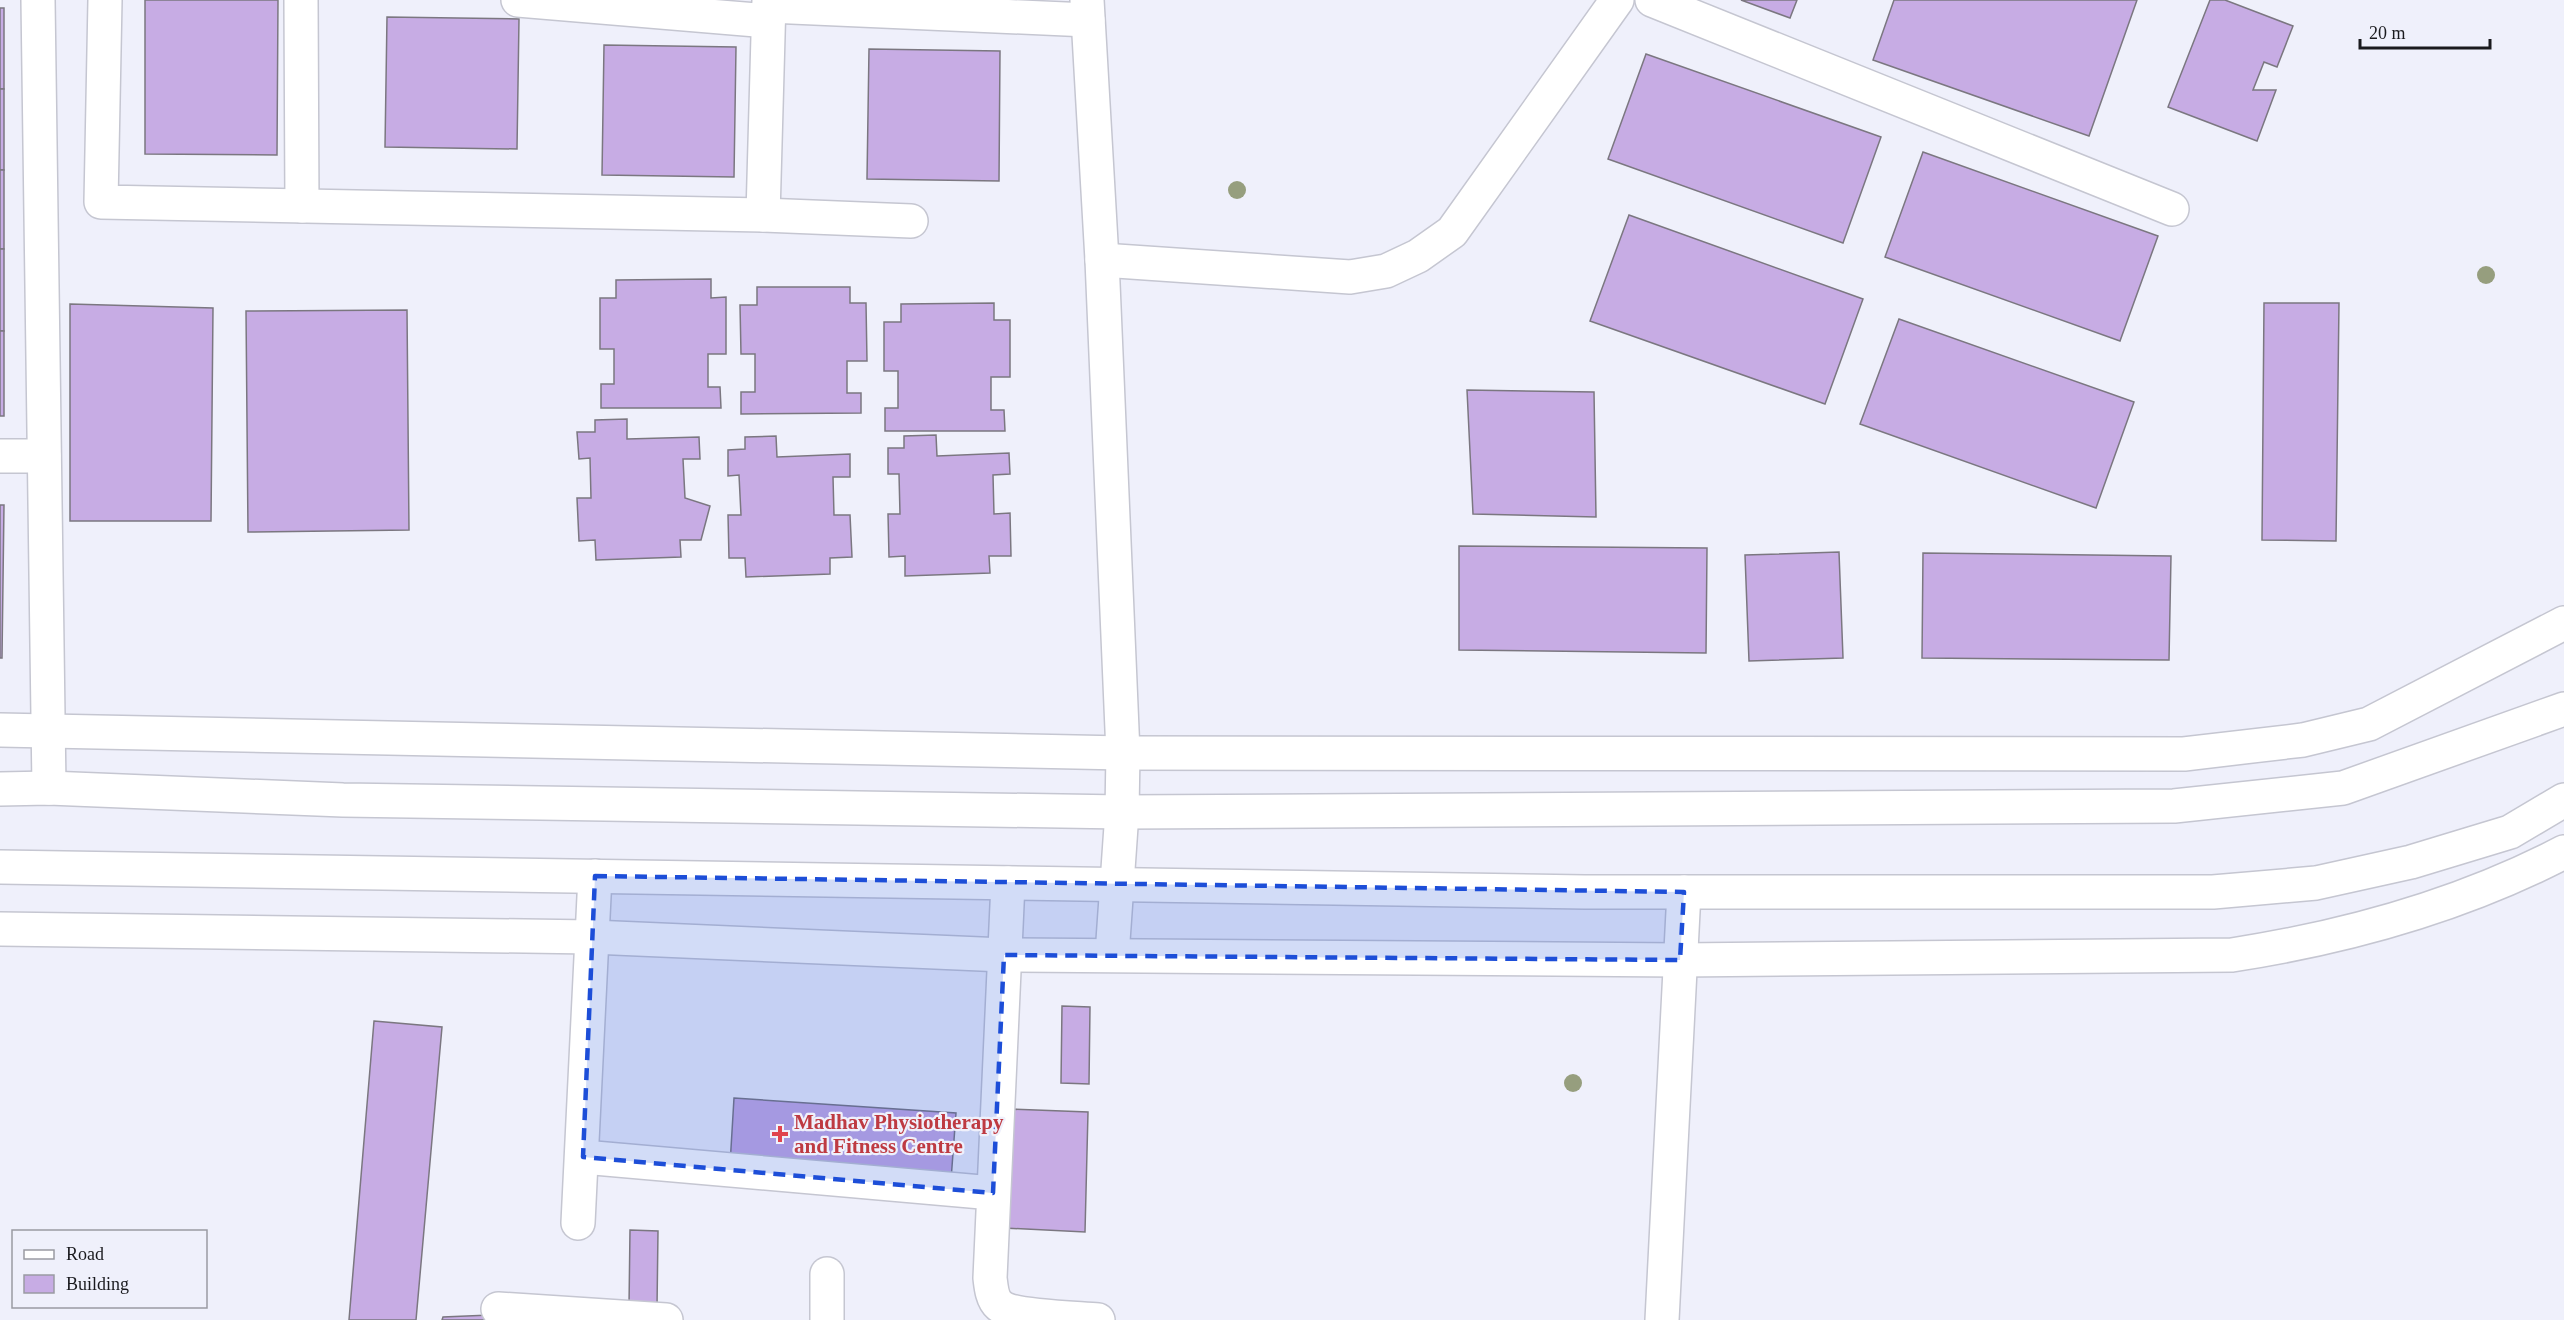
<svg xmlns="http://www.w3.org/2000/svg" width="2564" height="1320" viewBox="0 0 2564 1320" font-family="Georgia,serif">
  <rect width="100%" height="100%" fill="#eff0fb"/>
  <!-- building -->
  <g fill="#c7ace4" stroke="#7b7780" stroke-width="1.5">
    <polygon points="145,0 278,0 277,155 145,154"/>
    <polygon points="1741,0 1797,0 1790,18"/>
    <polygon points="1894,0 2137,0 2089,136 1873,60"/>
    <polygon points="2210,0 2225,0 2293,26 2277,67 2264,62 2253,90 2276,90 2257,141 2168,107"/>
    <rect x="0" y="8" width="4" height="81"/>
    <polygon points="387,17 519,19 517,149 385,147"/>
    <polygon points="604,45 736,47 734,177 602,175"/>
    <polygon points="869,49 1000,51 999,181 867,179"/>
    <polygon points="1646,54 1881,137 1843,243 1608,159"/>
    <rect x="0" y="89" width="4" height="81"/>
    <polygon points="1923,152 2158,236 2120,341 1885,257"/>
    <rect x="0" y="170" width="4" height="79"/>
    <polygon points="1629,215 1863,299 1825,404 1590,321"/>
    <rect x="0" y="249" width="4" height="82"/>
    <polygon points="711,279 711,298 726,297 726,354 708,354 708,387 720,387 721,408 601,408 601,384 614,384 614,349 600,349 600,298 616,298 616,280"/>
    <polygon points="757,287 850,287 850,303 866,303 867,361 847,361 847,393 861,393 861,413 741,414 741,392 755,392 755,354 741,354 740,305 757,305"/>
    <polygon points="994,303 994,320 1010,320 1010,377 991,377 991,410 1004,410 1005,431 885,431 885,408 898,408 898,371 884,371 884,322 901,322 901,304"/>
    <polygon points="2264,303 2339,303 2336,541 2262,540"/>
    <polygon points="70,304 213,308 211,521 70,521"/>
    <polygon points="407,310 409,530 248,532 246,311"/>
    <polygon points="1899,319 2134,402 2096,508 1860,424"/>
    <rect x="0" y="331" width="4" height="85"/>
    <polygon points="1467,390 1594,392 1596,517 1473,514"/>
    <polygon points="627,419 627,439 699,437 700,459 683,459 685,498 710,506 701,540 680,540 681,557 596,560 595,540 579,541 577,498 591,498 590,458 579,459 577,432 595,432 595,420"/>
    <polygon points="936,435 937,456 1009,453 1010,474 993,475 994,514 1010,513 1011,556 989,556 990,573 905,576 905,556 889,557 888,514 900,514 899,474 888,474 888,448 904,448 904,436"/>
    <polygon points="776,436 777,457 850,454 850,477 833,477 834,515 850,515 852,557 830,558 830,574 746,577 745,558 729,558 728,515 741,515 739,475 728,476 728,450 745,449 745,437"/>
    <polygon points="0,505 4,505 2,658 0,658"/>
    <polygon points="1459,546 1707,548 1706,653 1459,650"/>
    <polygon points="1839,552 1843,658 1749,661 1745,555"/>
    <polygon points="1923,553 2171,556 2169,660 1922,658"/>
    <polygon points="1062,1006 1090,1007 1089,1084 1061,1083"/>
    <polygon points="374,1021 442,1027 416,1320 349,1320"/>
    <polygon points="734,1098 956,1113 951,1180 730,1165"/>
    <polygon points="1008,1109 1088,1112 1085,1232 1004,1228"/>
    <polygon points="630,1230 658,1231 657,1308 629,1307"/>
    <polygon points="490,1315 490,1320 442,1320 443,1317"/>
  </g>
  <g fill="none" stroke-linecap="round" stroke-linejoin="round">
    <defs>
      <g id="street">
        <polyline points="38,0 49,788"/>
        <polyline points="105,0 101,202 763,215 911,221"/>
        <polyline points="301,0 302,206"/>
        <polyline points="518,0 768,21"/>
        <polyline points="1087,0 1102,260 1123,753 1122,812 1112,955"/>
        <polyline points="1652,0 2172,209"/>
        <polyline points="769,6 1088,20"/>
        <polyline points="763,215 769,0"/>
        <polyline points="1102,260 1350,277 1386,271 1418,256 1452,232 1617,0"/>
        <polyline points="0,456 44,456"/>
        <polyline points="0,730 1123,753 2184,754 2303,740 2369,724 2564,623"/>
        <path d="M 1008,883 L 990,1278 C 991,1286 992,1299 999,1305 C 1012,1317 1077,1318 1098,1320"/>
        <path d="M 0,929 L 592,937 L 1004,955 L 1680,960 L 2232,955 C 2348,937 2460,906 2564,852"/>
        <polyline points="583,1157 993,1193"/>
        <polyline points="578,1223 595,876"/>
        <polyline points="827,1274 827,1320"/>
        <polyline points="498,1309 666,1320"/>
        <polyline points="1662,1320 1684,892"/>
      </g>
      <g id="secondary">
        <polyline points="0,789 49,788 343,800 1122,812 2174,806 2343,788 2564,709"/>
        <polyline points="0,867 1585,892 2213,892 2316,883 2411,862 2510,832 2564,800"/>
      </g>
    </defs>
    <!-- street casing -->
    <use href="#street" stroke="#c5c6d1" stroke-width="36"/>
    <!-- secondary casing -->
    <use href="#secondary" stroke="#c5c6d1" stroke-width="36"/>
    <!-- street -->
    <use href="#street" stroke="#fff" stroke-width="33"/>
    <!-- secondary -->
    <use href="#secondary" stroke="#fff" stroke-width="33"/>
  </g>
  <!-- trees -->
  <g fill="#969e7e">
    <circle cx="1237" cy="190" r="9"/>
    <circle cx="2486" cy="275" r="9"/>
    <circle cx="1573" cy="1083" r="9"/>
  </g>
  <!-- marked area -->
  <path fill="#1d4ed8" fill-opacity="0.2" stroke="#1d4ed8" stroke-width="4.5" stroke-dasharray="12 8" stroke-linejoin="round" d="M 595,876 L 1684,892 L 1680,960 L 1004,955 L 993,1193 L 583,1157 Z"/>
  <!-- markers -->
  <path fill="#e0444e" stroke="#eff0fb" stroke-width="2" d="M777 1125h6v6h6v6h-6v6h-6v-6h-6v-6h6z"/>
  <g text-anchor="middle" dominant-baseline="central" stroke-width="4.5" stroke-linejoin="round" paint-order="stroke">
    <!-- health labels -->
    <g font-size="21" font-weight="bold" fill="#be3a42" stroke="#eff0fb" text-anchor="start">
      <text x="794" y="1122">Madhav Physiotherapy<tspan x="794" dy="24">and Fitness Centre</tspan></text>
    </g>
  </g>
  <!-- legend -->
  <rect x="12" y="1230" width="195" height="78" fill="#eff0fb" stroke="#9a9aa3" stroke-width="1.5"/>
  <rect x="24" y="1250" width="30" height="9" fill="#ffffff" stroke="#9a9aa3" stroke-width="1.5"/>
  <text x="66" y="1260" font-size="18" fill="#1a1a1e">Road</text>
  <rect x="24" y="1275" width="30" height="18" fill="#c7ace4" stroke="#9a9aa3" stroke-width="1.5"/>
  <text x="66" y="1290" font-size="18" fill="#1a1a1e">Building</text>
  <!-- scale -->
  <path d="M2360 39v9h130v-9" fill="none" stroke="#1a1a1e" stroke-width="3"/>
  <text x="2369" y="39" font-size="18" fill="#1a1a1e" stroke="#eff0fb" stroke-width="4.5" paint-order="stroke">20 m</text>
</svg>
